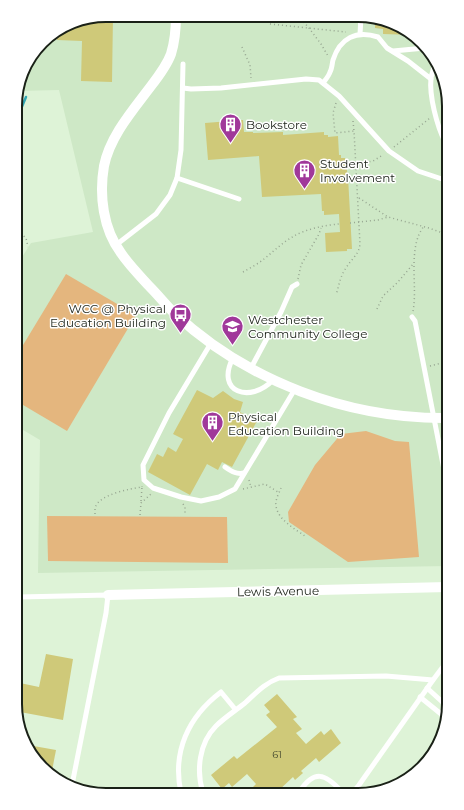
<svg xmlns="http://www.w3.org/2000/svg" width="464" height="810" viewBox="0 0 464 810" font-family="Montserrat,sans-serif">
  <rect width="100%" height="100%" fill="#def3d7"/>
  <!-- built -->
  <polygon fill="#cee8c6" points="106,15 376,17 418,37 444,77 448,566 38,573 40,440 18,427 17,265 31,243 93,232 59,90 17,91 24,66 46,38 71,22"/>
  <!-- green -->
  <g fill="#e4b67e">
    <polygon points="66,274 136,315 67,431 18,402 17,355"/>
    <polygon points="366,431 395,441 409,442 419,557 348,562 289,522 288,512 315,465 341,434"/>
    <polygon points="47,516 227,517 228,563 48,561"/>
  </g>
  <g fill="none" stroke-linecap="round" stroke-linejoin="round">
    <!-- stream -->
    <polyline stroke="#33a8b4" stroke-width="2.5" points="16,121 26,97"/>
  </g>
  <!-- building -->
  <g fill="#cfc979">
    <polygon points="106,15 113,15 112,82 81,81 82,41 57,40 57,31 71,22"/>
    <polygon points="375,17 376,17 413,35 383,34 383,29 375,28"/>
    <polygon points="243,120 244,132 253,132 253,133 283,132 283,135 324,132 324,135 328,135 328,137 338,136 339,155 341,155 341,158 345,158 348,177 352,249 347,249 347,251 326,252 325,233 340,232 339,214 324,215 324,211 322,211 321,194 262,197 259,156 208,160 205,123"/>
    <polygon points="197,390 213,398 223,391 234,399 243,402 240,412 257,421 232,467 222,462 218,470 207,464 190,495 148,472 157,454 163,457 168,447 176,452 183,439 173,434"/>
    <polygon points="46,654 73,659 63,720 20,712 20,683 39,687"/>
    <polygon points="277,694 297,717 293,719 302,729 296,733 306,744 321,731 324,735 331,729 341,743 319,762 316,758 301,771 303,773 295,780 293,777 277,792 255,792 252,788 256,784 247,774 232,787 229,783 222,789 211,775 234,756 237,759 277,727 266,715 270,712 264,705"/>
    <polygon points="28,745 56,750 51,776 50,776"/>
  </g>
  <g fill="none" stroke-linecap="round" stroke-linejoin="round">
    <!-- path -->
    <g stroke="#97a691" stroke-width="1.5" stroke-dasharray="1 3" stroke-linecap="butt">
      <polyline points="298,16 309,28 321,44 328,56"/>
      <polyline points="270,24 346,32"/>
      <polyline points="242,47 250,65 251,78"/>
      <path d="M 336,103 L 333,113 L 335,133 L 354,131 L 360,244 C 359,255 351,259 346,268 C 340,276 339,286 336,295"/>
      <polyline points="353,121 354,131"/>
      <polyline points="394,147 430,118"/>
      <polyline points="346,167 373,161 383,155"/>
      <polyline points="359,198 388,217 429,228 445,234"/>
      <polyline points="350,223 378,220 388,217"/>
      <polyline points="17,234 20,233 26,238 28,247"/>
      <path d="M 243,272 C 250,268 258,264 264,259 C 274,251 283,242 294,236 C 306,229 326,225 339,224"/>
      <polyline points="298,279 301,265 319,234 321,228"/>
      <polyline points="377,309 383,296 398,282 414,263"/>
      <path d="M 413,311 C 418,286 407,248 424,226"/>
      <polyline points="430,366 446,362"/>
      <polyline points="249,480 251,487"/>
      <path d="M 281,488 C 279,493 275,500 276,506 C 278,520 295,529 305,536"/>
      <polyline points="243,489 265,484 278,492"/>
      <polyline points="141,501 142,487"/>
      <polyline points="183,504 185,507 185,514"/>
      <path d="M 95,514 C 95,512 95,510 95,508 C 99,494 130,489 142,487 L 142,486"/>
      <polyline points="140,515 141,503 151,494"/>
    </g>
    <!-- lane -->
    <g stroke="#fff" stroke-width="5">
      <polyline points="360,34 361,17"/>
      <polyline points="393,51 425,48"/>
      <path d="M 435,63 C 434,68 432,73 431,78 C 429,96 437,126 445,142"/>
      <path d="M 323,83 C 325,80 329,76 330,72 C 332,69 332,64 333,60 C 340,38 356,30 378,37 L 387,48 L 408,61 L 431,79"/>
      <polyline points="183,88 191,89 221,88 306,79 319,80 339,96 389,151 418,171 445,180"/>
      <polyline points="177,178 239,199"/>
      <polyline points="116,245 156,214 170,195 177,178 181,150 183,64"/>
      <polyline points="412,317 415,321 416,326 447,485"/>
      <polyline points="211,343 169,413 143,465 144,480 153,488 181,497 201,501 219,497 235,489 295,389"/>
      <path d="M 233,358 C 215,392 250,404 273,380"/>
      <polyline points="251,368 281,312 292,287 297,284"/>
      <path d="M 225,467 C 231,471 237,475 244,473"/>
      <polyline points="19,597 108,595 106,613 72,785"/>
      <polyline points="427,688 449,708"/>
      <polyline points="420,697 446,718"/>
      <polyline points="424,764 429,752 437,742"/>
      <path d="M 300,791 C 314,770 325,773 341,791"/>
      <polyline points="354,791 359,785 433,680 448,660"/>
      <path d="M 181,793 C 172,752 188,717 221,692 L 235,709"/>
      <path d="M 203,793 C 196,771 199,743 216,726 C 225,717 235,711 245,703 C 256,693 265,683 279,678 L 386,676 L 433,680"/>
    </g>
    <!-- street -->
    <g stroke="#fff" stroke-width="10">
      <path d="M 176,15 C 176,28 175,41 171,54 C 167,65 158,77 151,86 C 133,110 110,136 104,166 C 99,195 103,229 121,253 C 129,265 140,276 150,287 C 158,295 166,305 174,313 C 247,381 347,419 447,418"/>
      <polyline points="108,595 448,587"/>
    </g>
  </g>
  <!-- icons -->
  <defs>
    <symbol id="building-pin" viewBox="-11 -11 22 30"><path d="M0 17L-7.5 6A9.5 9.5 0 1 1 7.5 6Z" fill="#a0389a" stroke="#fff"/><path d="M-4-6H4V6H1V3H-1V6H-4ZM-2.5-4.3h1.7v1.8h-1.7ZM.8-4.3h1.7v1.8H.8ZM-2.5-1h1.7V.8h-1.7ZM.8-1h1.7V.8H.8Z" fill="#fff"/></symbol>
    <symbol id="bus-pin" viewBox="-11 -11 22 30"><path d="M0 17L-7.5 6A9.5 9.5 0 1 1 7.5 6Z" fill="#a0389a" stroke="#fff"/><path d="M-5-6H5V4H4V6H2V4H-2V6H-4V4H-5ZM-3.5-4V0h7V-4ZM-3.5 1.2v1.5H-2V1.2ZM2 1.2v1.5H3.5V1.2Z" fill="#fff"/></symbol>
    <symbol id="university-pin" viewBox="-11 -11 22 30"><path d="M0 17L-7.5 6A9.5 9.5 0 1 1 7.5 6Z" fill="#a0389a" stroke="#fff"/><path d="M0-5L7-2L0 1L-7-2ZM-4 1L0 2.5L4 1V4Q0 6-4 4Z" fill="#fff"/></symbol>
  </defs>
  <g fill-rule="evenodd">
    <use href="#building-pin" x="218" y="112" width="25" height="34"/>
    <use href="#building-pin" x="292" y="158" width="25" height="34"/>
    <use href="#bus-pin" x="168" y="302" width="25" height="34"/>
    <use href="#university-pin" x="220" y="314" width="25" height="34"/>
    <use href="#building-pin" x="200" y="410" width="25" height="34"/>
  </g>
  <g text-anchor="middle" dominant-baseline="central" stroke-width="3" stroke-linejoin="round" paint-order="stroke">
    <!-- number labels -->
    <g font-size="10" fill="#474b30">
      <text x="277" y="754">61</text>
    </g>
    <!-- poi labels -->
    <g font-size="12" fill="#1a2117" stroke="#fff" text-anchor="start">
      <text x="246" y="124">Bookstore</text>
      <text x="320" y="163">Student<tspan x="320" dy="14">Involvement</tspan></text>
      <text x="166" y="308" text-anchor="end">WCC @ Physical<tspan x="166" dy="14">Education Building</tspan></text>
      <text x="248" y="319">Westchester<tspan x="248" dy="14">Community College</tspan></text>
      <text x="228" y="416">Physical<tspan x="228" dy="14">Education Building</tspan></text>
    </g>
    <!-- street labels -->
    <g font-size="12" fill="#1a2117" stroke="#fff">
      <text transform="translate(278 591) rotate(-1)">Lewis Avenue</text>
    </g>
  </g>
  <!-- crop -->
  <path d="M0 0H464V810H0ZM106 22H358A84 84 0 0 1 442 106V704A84 84 0 0 1 358 788H106A84 84 0 0 1 22 704V106A84 84 0 0 1 106 22Z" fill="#fff" fill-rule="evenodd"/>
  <path fill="none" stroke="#1a2117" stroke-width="2" d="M106 22H358A84 84 0 0 1 442 106V704A84 84 0 0 1 358 788H106A84 84 0 0 1 22 704V106A84 84 0 0 1 106 22Z"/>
</svg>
